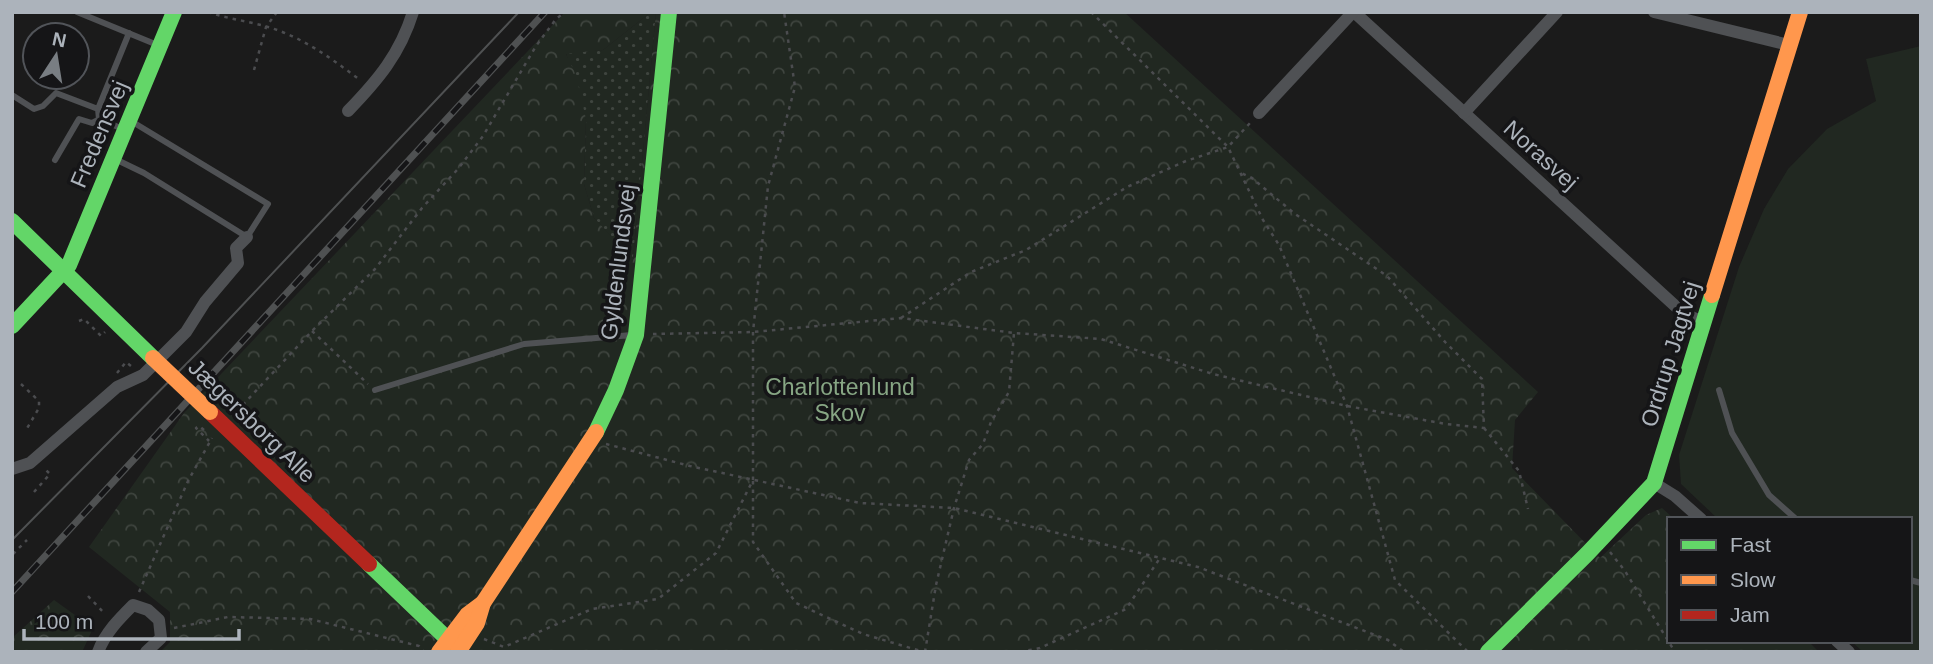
<svg xmlns="http://www.w3.org/2000/svg" width="1933" height="664" viewBox="0 0 1933 664" font-family="Arial,sans-serif">
  <defs>
    <pattern id="grass-dots" width="8" height="8" patternUnits="userSpaceOnUse" patternTransform="scale(1.75)"><rect width="8" height="8" fill="#212821"/><path d="M2 2h.1M6 6h.1" fill="none" stroke="#3f453f" stroke-width="1.8" stroke-linecap="round"/></pattern>
    <pattern id="forest-crowns" width="20" height="18" patternUnits="userSpaceOnUse" patternTransform="scale(1.75)"><rect width="20" height="18" fill="#212821"/><path d="M2 6a3 3 0 1 1 6 0M12 15a3 3 0 1 1 6 0" fill="none" stroke="#3f453f"/></pattern>
  </defs>
  <rect width="100%" height="100%" fill="#1b1b1b"/>
  <!-- grass -->
  <polygon fill="url(#grass-dots)" points="651,12 656,12 633,260 594,218 584,184 586,119 566,53 603,50"/>
  <!-- forest -->
  <g fill="url(#forest-crowns)">
    <polygon points="565,12 651,12 603,50 566,54 576,75 586,119 584,184 594,218 633,259 656,12 1124,12 1538,392 1515,420 1512,468 1600,558 1646,515 1662,508 1674,519 1669,519 1669,641 1808,641 1819,652 160,652 170,642 170,612 89,547 184,413"/>
    <polygon points="54,600 93,628 82,652 12,652 12,638"/>
  </g>
  <!-- pitch -->
  <polygon fill="#212821" points="1921,46 1921,652 1863,652 1851,641 1910,641 1910,519 1718,519 1681,484 1679,455 1739,267 1764,209 1788,169 1827,129 1876,101 1866,59"/>
  <g fill="none" stroke-linecap="round" stroke-linejoin="round">
    <!-- path -->
    <g stroke="#4b4c4f" stroke-width="2.5" stroke-dasharray="3.5 5" stroke-linecap="butt">
      <path d="M 208,12 C 228,19 248,21 268,27 C 302,37 331,58 360,80"/>
      <polyline points="1091,12 1228,147 1263,220 1279,245 1347,406 1395,580 1468,652"/>
      <polyline points="254,70 266,27 277,12"/>
      <polyline points="901,318 971,272 1026,250 1127,187 1186,161 1228,147 1250,123"/>
      <polyline points="79,321 84,319 101,336 105,332"/>
      <polyline points="312,331 368,384"/>
      <polyline points="653,334 753,332 901,318 1014,333 1101,339 1213,374 1347,406 1446,424 1484,428 1482,379 1446,343 1387,276 1295,214 1252,178 1241,173"/>
      <polyline points="117,373 126,362 131,366"/>
      <polyline points="21,384 39,401 39,408 26,430"/>
      <polyline points="237,411 312,331 375,269 422,208 458,169 483,136 536,46 556,19 565,12"/>
      <polyline points="1484,428 1519,471 1528,509"/>
      <polyline points="204,430 199,426 196,428 209,441"/>
      <polyline points="606,444 690,466 860,503 954,508 1198,567 1388,640 1404,652"/>
      <polyline points="753,481 753,542 796,603 863,634 924,652"/>
      <polyline points="34,492 50,474 45,469"/>
      <polyline points="1610,552 1625,571 1675,652"/>
      <polyline points="13,554 27,540"/>
      <polyline points="139,592 188,481 212,438"/>
      <polyline points="88,596 105,614"/>
      <polyline points="174,628 228,617 310,619 419,646 423,651"/>
      <polyline points="484,639 504,647 592,609 658,599 716,553 753,480 753,332 768,186 795,87 784,12"/>
      <polyline points="925,652 936,585 954,508 969,460 983,444 991,422 1009,392 1014,333"/>
      <polyline points="1020,652 1040,648 1126,609 1160,558"/>
    </g>
    <!-- lane -->
    <g stroke="#4f5154" stroke-width="6">
      <polyline points="77,12 160,46"/>
      <polyline points="12,95 34,109 43,106 56,93 98,109 99,119 123,129"/>
      <polyline points="98,109 129,33"/>
      <polyline points="115,159 144,173 247,237 268,204 131,121"/>
      <polyline points="55,160 79,119 92,123 100,119"/>
      <polyline points="375,390 524,344 632,335"/>
      <polyline points="1719,390 1732,433 1769,495 1796,519"/>
      <polyline points="1910,580 1921,583"/>
    </g>
    <!-- street -->
    <g stroke="#4f5154" stroke-width="12">
      <polyline points="1354,12 1684,314 1704,322"/>
      <polyline points="1654,12 1789,45"/>
      <path d="M 348,111 C 378,80 400,54 413,12"/>
      <polyline points="1259,113 1353,12"/>
      <polyline points="1464,113 1557,12"/>
      <polyline points="12,469 30,463 117,387 143,375 186,332 205,302 238,263 236,248 247,237"/>
      <polyline points="1654,483 1675,496 1701,519"/>
      <polyline points="1837,641 1849,652"/>
      <path d="M 98,652 C 105,633 119,619 133,605 L 148,610 L 159,620 L 161,638 L 146,652"/>
    </g>
    <!-- fast -->
    <g stroke="#63d668" stroke-width="16">
      <polyline points="12,221 153,358"/>
      <polyline points="12,326 69,265 174,12"/>
      <polyline points="596,432 616,390 636,335 669,12"/>
      <polyline points="369,564 461,652"/>
      <polyline points="1488,652 1587,554 1654,483 1712,295"/>
    </g>
    <!-- slow -->
    <g stroke="#ff974d" stroke-width="16">
      <polyline points="1712,295 1800,12"/>
      <polyline points="439,652 467,615 483,603"/>
      <polyline points="458,652 477,623 483,603 596,432"/>
    </g>
    <!-- jam -->
    <polyline stroke="#b3261e" stroke-width="16" points="210,412 369,564"/>
    <!-- tram -->
    <polyline stroke="#4f5152" stroke-width="2" points="12,540 202,348 519,12"/>
    <defs>
      <polyline id="rail" points="12,592 545,12"/>
    </defs>
    <!-- rail casing -->
    <use href="#rail" stroke="#4f5152" stroke-width="7"/>
    <!-- rail -->
    <use href="#rail" stroke="#151517" stroke-width="4.5" stroke-dasharray="13" stroke-linecap="butt"/>
    <!-- slow-bridge -->
    <polyline stroke="#ff974d" stroke-width="16" points="153,358 210,412"/>
  </g>
  <g text-anchor="middle" dominant-baseline="central" stroke-width="7" stroke-linejoin="round" paint-order="stroke">
    <!-- street labels -->
    <g font-size="23" fill="#acb3bb" stroke="#151517">
      <text transform="translate(99 134) rotate(-67)">Fredensvej</text>
      <text transform="translate(1541 155) rotate(42)">Norasvej</text>
      <text transform="translate(618 262) rotate(-83)">Gyldenlundsvej</text>
      <text transform="translate(1670 354) rotate(-73)">Ordrup Jagtvej</text>
      <text transform="translate(252 421) rotate(44)">Jægersborg Alle</text>
    </g>
    <!-- park labels -->
    <g font-size="23" fill="#87a684" stroke="#151517">
      <text x="840" y="387">Charlottenlund<tspan x="840" dy="26">Skov</tspan></text>
    </g>
  </g>
  <!-- border -->
  <rect width="1933" height="664" fill="none" stroke="#acb3bb" stroke-width="28"/>
  <!-- legend -->
  <rect x="1667" y="517" width="245" height="126" fill="#151517" stroke="#515459" stroke-width="2"/>
  <rect x="1681" y="540" width="35" height="10" fill="#63d668" stroke="#515459" stroke-width="2"/>
  <text x="1730" y="552" font-size="21" fill="#acb3bb">Fast</text>
  <rect x="1681" y="575" width="35" height="10" fill="#ff974d" stroke="#515459" stroke-width="2"/>
  <text x="1730" y="587" font-size="21" fill="#acb3bb">Slow</text>
  <rect x="1681" y="610" width="35" height="10" fill="#b3261e" stroke="#515459" stroke-width="2"/>
  <text x="1730" y="622" font-size="21" fill="#acb3bb">Jam</text>
  <!-- north arrow -->
  <g transform="translate(56 56) rotate(12)"><circle r="33" fill="#151517" stroke="#515459" stroke-width="2"/>
  <path d="M0-5L12 26L0 18L-12 26Z" fill="#797e83"/>
  <text y="-10" font-size="19" font-weight="bold" text-anchor="middle" fill="#acb3bb">N</text>
  </g>
  <!-- scale -->
  <path d="M24 629v10h215v-10" fill="none" stroke="#acb3bb" stroke-width="3.5"/>
  <text x="35" y="629" font-size="21" fill="#acb3bb" stroke="#151517" stroke-width="5" paint-order="stroke">100 m</text>
</svg>
